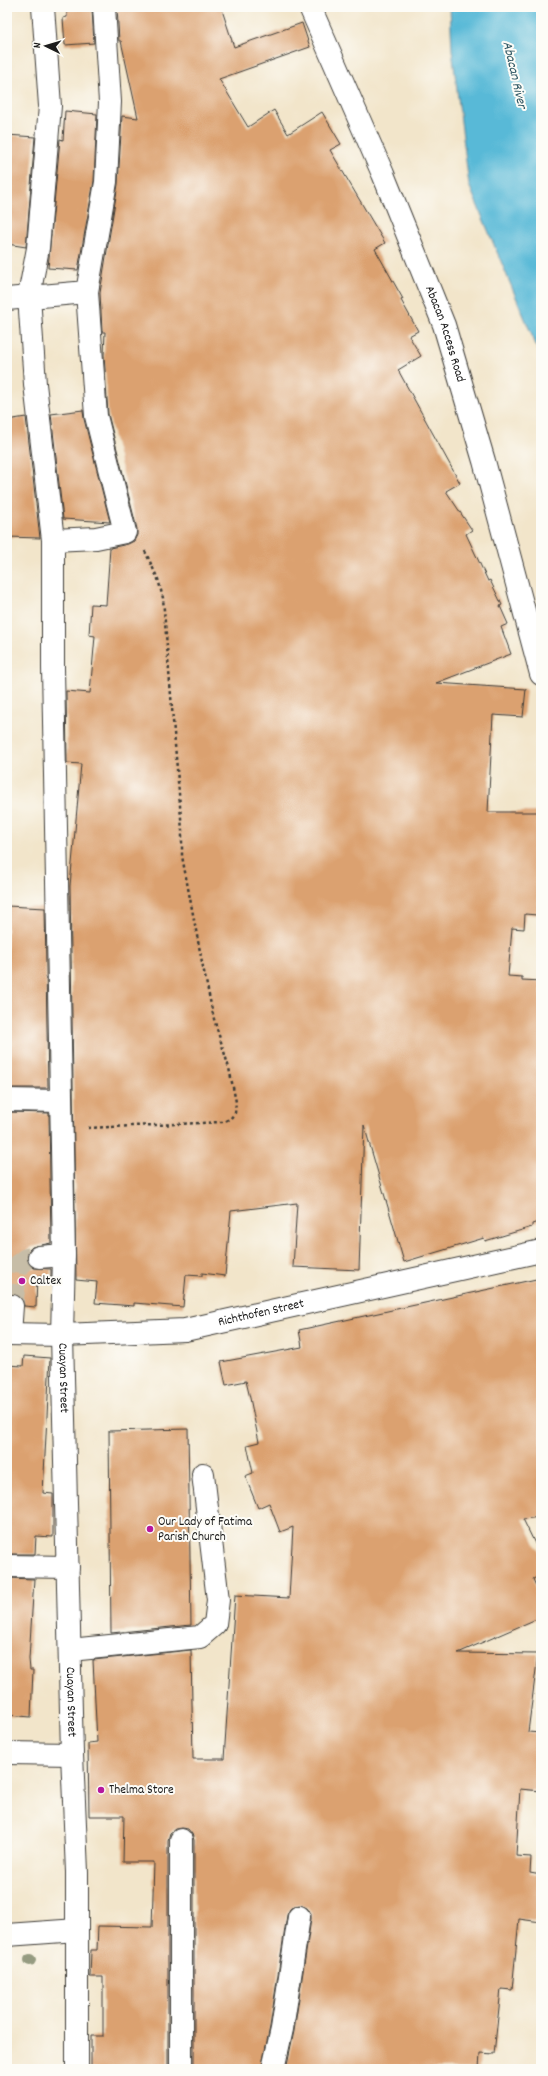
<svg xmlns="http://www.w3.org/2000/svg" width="548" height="2076" viewBox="0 0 548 2076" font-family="Dekko,sans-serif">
  <rect width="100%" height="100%" fill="#fdfcf7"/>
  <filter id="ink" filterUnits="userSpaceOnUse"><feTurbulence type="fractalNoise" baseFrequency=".025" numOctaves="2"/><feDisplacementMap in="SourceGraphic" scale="8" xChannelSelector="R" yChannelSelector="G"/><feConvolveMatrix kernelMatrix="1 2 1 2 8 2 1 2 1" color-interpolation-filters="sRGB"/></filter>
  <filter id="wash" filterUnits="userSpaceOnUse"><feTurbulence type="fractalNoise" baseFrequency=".012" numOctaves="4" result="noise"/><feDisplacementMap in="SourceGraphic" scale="16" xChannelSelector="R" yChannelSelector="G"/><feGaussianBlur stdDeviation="0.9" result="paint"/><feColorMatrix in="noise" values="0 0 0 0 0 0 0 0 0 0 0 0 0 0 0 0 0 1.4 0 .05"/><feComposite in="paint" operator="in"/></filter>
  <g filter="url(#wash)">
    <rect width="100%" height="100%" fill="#f2e5ca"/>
    <!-- water -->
    <polygon fill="#59b9d7" stroke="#3a6a7a" points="450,7 541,7 541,357 469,185 452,50"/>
    <g id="blocks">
      <!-- building -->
      <g fill="#dba16f">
        <polygon points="117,7 221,7 234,47 302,23 310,47 219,79 248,127 274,110 288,134 322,112 341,144 330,150 385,243 375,249 403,299 401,300 418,331 409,336 421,356 398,370 460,483 446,491 472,530 466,534 488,581 490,580 502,605 500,606 508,624 501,627 511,654 436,683 526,689 523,717 493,715 488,812 541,812 541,897 539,897 537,915 525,914 524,929 512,928 508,976 522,977 522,980 541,981 541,1221 532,1224 532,1227 485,1241 484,1238 404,1262 364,1125 359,1270 293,1267 297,1203 231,1211 225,1276 202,1273 202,1276 186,1275 183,1307 134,1303 134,1306 95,1303 97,1282 76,1280 70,886 81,764 67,763 66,691 90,693 95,636 89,635 91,604 106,605 110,548 128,544 134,541 137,535 137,529 108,414 104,355 105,332 102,332 100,293 118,184 122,116 138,118 121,41 119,41"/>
        <polygon points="92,9 94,43 65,45 63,18 67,17 67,10"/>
        <polygon points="65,111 97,114 94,181 78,270 48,268 60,139 63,140"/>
        <polygon points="7,135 35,137 26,247 7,244"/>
        <polygon points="83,410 84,419 110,522 63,519 51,414"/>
        <polygon points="26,417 40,538 7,537 7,420"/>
        <polygon points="7,906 45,908 48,1088 7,1088"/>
        <polygon points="7,1112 49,1113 51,1243 32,1247 28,1251 27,1258 29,1264 34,1268 51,1269 51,1278 37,1276 36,1307 24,1306 23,1300 19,1295 13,1294 7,1295"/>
        <polygon points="541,1278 541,1517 523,1519 541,1556 541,1575 533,1579 541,1598 541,1617 458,1653 538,1654 528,1732 541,1733 541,1791 520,1789 516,1856 531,1857 530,1873 541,1875 541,1922 519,1919 512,1990 501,1989 494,2054 480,2053 479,2069 286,2069 294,2031 311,1919 311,1913 307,1908 300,1905 294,1906 290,1909 287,1915 270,2027 261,2069 194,2069 194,1840 192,1834 188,1829 181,1828 175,1829 170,1833 168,1840 168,2069 91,2069 91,2036 103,2036 103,1977 90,1977 91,1950 97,1950 98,1926 152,1927 154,1862 123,1862 124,1816 89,1816 88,1743 97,1742 93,1660 191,1650 193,1759 224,1759 235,1595 289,1598 293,1527 280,1532 269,1503 258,1508 245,1476 253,1473 247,1445 259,1442 250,1398 246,1381 226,1385 221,1362 302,1347 299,1330"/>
        <polygon points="24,1356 50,1358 43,1493 53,1494 53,1537 36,1536 35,1554 7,1554 7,1365 23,1366"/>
        <polygon points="188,1429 191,1625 111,1633 109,1431"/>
        <polygon points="7,1578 34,1579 29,1659 30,1670 33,1670 31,1717 7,1715"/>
      </g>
    </g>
  </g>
  <g filter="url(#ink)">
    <use href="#blocks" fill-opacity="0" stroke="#3c3a36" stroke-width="1"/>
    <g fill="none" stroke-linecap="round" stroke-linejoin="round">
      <!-- minor-tunnel -->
      <polyline stroke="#c7bda7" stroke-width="22" stroke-dasharray="22 11" stroke-linecap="butt" points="12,1306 17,1267 26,1259 39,1257"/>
      <defs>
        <g id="minor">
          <path id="s1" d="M 43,7 L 50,106 L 38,248 L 29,296 L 35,384 L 53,540 L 53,668 L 64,1255 L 62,1335 L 72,1754 L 77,1872 L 77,2069"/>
          <path id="s2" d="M 310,7 L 383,174 L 444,325 L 484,461 L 541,674"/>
          <polyline points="7,299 87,292 106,182 110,102 104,7"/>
          <polyline points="53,540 96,538 125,532 96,416 87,292"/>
          <polyline points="7,1100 60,1101"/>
          <polyline points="39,1257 64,1255"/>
          <path id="s3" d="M 7,1334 L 62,1335 L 185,1330 L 541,1251"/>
          <polyline points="10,1334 12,1306"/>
          <polyline points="7,1566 68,1567"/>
          <polyline points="70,1650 200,1637 215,1624 218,1600 203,1474"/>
          <polyline points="7,1753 72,1754"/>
          <polyline points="181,1840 181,2069"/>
          <polyline points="7,1935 77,1930"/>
          <polyline points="273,2069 282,2029 299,1917"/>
        </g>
      </defs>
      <!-- minor casing -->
      <use href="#minor" stroke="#3c3a36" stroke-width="24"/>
      <!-- path -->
      <polyline stroke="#3c3a36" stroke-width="2.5" stroke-dasharray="3 3" stroke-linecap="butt" points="88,1128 222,1122 230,1119 235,1113 236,1102 229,1068 214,1019 202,962 182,856 182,830 163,598 158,579 144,549"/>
      <!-- minor -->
      <use href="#minor" stroke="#fff" stroke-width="22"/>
    </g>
    <!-- trees -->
    <circle fill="#959b81" cx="30" cy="1960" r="6"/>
  </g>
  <!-- markers -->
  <g fill="#b5179e" stroke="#fdfcf7" stroke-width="1.5">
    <circle cx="22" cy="1281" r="4"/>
    <circle cx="150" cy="1529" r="4"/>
    <circle cx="101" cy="1790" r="4"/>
  </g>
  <g text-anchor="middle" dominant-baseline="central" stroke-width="4" stroke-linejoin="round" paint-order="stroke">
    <!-- street labels -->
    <g font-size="13" fill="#1c1c1c" stroke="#fdfcf7">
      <text stroke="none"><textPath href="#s2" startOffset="354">Abacan Access Road</textPath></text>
      <text stroke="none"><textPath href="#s3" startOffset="256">Richthofen Street</textPath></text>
      <text stroke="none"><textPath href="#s1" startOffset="1374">Cuayan Street</textPath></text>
      <text stroke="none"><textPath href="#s1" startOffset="1698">Cuayan Street</textPath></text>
    </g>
    <!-- poi labels -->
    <g font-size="13" fill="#1c1c1c" stroke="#fdfcf7" text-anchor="start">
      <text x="30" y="1281">Caltex</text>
      <text x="158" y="1522">Our Lady of Fatima<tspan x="158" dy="15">Parish Church</tspan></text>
      <text x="109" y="1790">Thelma Store</text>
    </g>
    <!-- water labels -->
    <g font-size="14" font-style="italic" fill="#345b67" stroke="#fdfcf7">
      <text transform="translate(514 75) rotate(77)">Abacan River</text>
    </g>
  </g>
  <!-- margin -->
  <rect width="548" height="2076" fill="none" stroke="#fdfcf7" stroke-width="24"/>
  <!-- north arrow -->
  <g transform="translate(46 46) rotate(275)" stroke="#fdfcf7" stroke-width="3" paint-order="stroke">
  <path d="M0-3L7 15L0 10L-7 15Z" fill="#1c1c1c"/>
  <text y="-6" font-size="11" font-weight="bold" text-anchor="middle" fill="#1c1c1c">N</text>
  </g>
</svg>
